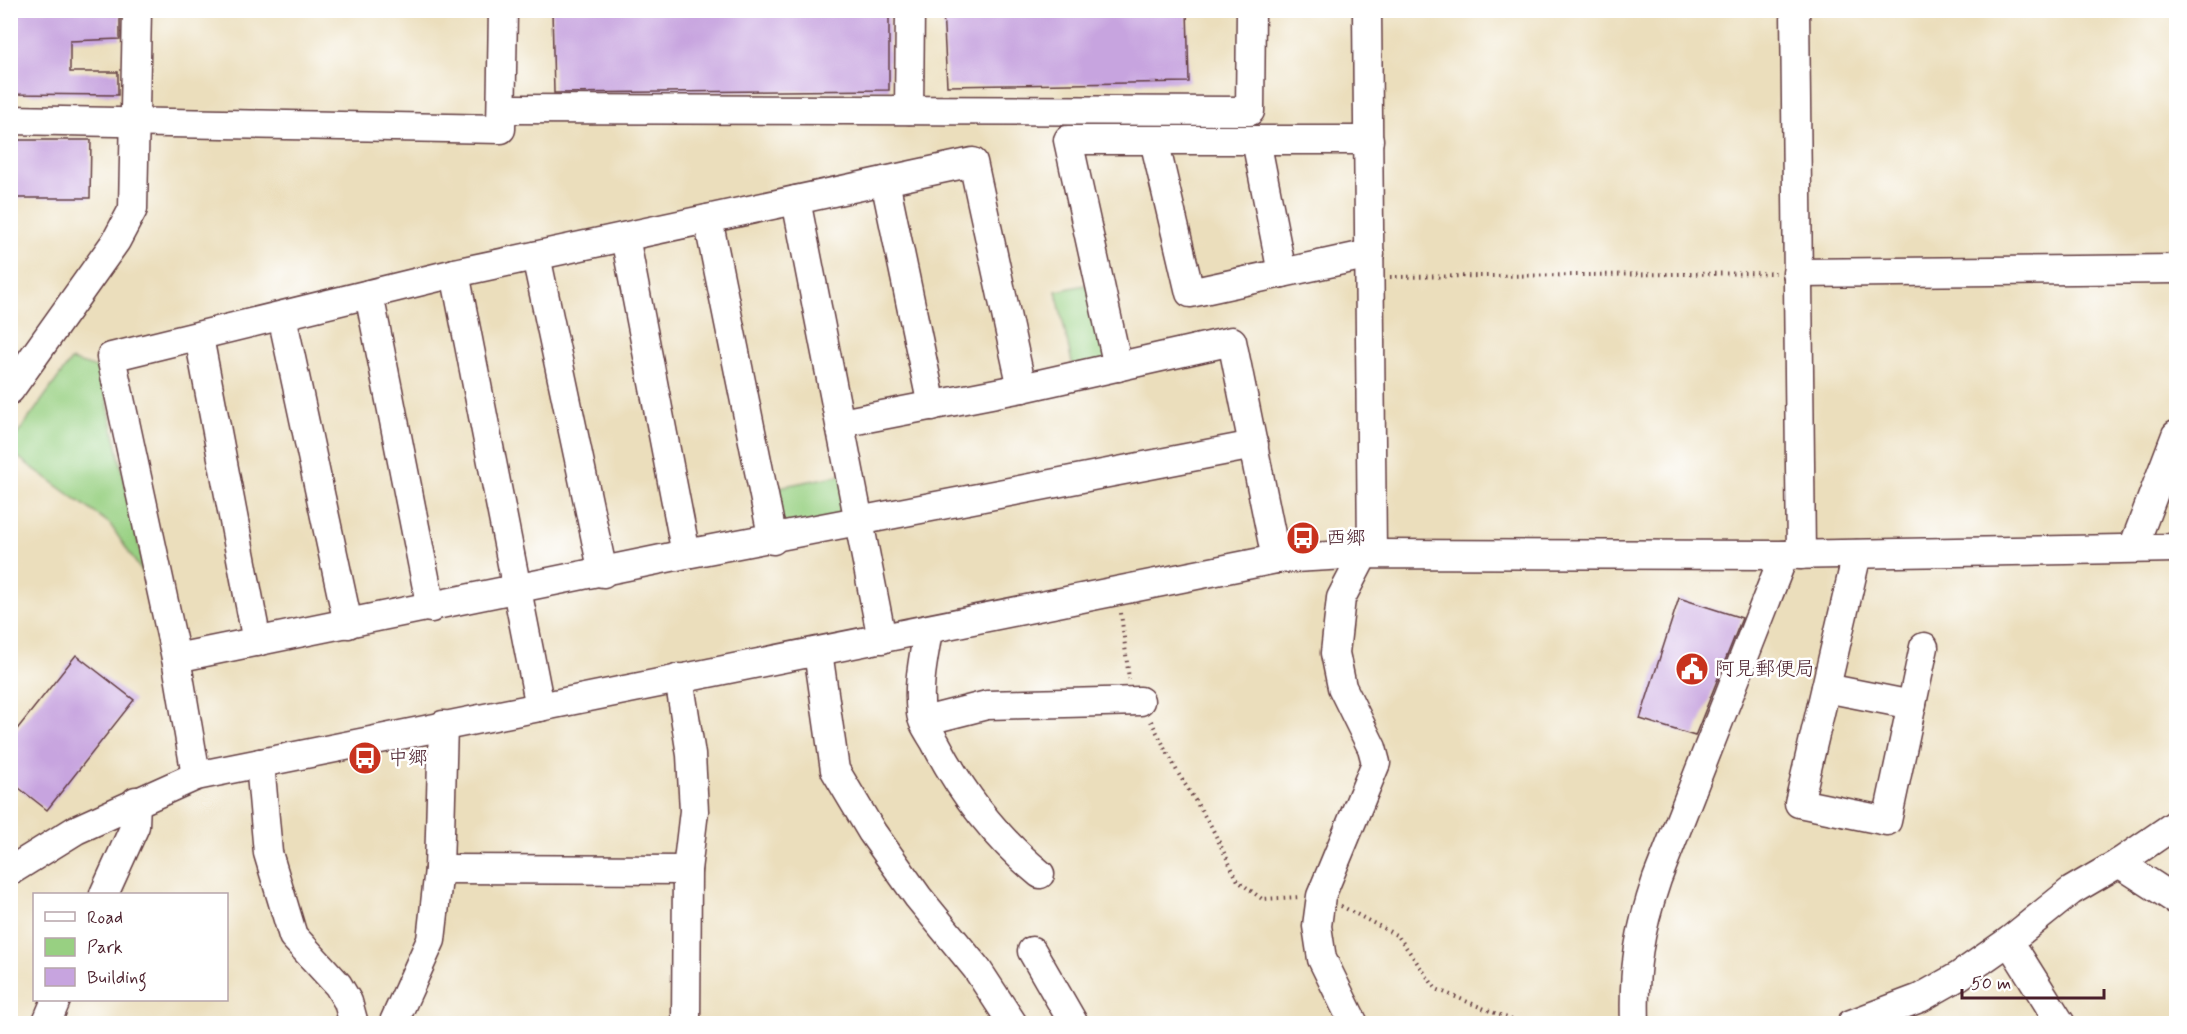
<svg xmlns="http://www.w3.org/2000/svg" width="2187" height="1034" viewBox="0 0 2187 1034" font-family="Mynerve,'Klee One',sans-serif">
  <rect width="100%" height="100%" fill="#fff"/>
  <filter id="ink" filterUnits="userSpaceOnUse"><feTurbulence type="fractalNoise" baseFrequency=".0167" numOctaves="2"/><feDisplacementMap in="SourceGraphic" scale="12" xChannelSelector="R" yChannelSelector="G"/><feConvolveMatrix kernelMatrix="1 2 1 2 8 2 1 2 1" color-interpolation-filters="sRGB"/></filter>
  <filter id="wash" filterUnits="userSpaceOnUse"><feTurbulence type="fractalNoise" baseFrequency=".008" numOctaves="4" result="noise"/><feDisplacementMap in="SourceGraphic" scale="24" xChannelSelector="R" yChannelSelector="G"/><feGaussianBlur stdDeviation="1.35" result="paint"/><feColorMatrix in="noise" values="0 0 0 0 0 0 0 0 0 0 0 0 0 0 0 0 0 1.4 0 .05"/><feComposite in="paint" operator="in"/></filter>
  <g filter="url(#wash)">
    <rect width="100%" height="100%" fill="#ebdebc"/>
    <!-- green -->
    <g fill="#98d082" stroke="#717856" stroke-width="1.5">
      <polygon points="1099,282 1118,367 1075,376 1056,291"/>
      <polygon points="71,360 100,369 146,578 110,524 11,452 11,443"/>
      <polygon points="851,473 860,522 773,540 763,490"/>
    </g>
    <g id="blocks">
      <!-- building -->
      <g fill="#c7a4df">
        <polygon points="10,10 120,11 120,39 70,41 70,72 118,72 118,95 10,94"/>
        <polygon points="552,10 889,10 889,90 554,93"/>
        <polygon points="943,10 1187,10 1189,82 947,86"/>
        <polygon points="16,140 91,140 90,198 16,198"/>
        <polygon points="1679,598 1742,618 1695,736 1640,719"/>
        <polygon points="76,655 134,700 47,810 10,781 10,738"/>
      </g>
    </g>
  </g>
  <g filter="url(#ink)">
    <use href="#blocks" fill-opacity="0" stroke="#623c41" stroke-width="1.5"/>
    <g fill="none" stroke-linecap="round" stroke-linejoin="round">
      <defs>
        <g id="minor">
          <polyline points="1367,10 1372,554"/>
          <polyline points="1795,10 1801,555"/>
          <polyline points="502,109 1250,111 1251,10"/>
          <polyline points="909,110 910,10"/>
          <polyline points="10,120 501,129 503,10"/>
          <polyline points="1154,140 1190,293 1370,254"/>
          <polyline points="1256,140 1282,273"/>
          <polyline points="885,181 932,406"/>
          <polyline points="796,200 882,639"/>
          <polyline points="708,219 773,540"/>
          <polyline points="625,237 686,554"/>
          <polyline points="536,256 603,573"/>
          <polyline points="455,273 540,707"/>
          <polyline points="1797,273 2176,269"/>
          <polyline points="369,294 431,608"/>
          <polyline points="282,316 348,624"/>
          <polyline points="199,337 257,642"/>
          <polyline points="1118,367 1068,140 1369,140"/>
          <polyline points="10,390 116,241 133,209 137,10"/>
          <polyline points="841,423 1022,388 1232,341 1276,559"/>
          <polyline points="2133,548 2176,435"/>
          <polyline points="1857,554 1799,803 1887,821 1924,647"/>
          <path d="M 928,630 C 924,657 917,685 921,713 C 922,723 930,733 935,742 C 962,794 995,837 1040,874"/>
          <polyline points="818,652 835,770 872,832 918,897 977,969 1013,1024"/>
          <polyline points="176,658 686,554 1254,445"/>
          <polyline points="679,678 691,755 694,811 687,870 686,1024"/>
          <polyline points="1826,688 1912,705"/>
          <polyline points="924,721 987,705 1140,701"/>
          <polyline points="260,763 268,853 293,936 338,985 348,1002 354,1024"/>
          <polyline points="196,776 176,658 111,357 455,273 973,162 1022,388"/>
          <polyline points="2119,863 2176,900"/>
          <polyline points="439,869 687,870"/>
          <polyline points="10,871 76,830 196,776 1276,559 1364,554 1784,555 2176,548"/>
          <polyline points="104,894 135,826 136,801"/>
          <polyline points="2009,941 2061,1024"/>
          <polyline points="1032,951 1074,1024"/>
          <polyline points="46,1024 56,1000"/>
          <polyline points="393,1024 431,940 439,869 443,725"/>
          <polyline points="1354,1024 1322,959 1317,926 1321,896 1376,763 1372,748 1342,687 1335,653 1341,598 1364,554"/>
          <path d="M 1635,1024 C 1633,968 1639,932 1657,879 L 1784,555"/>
          <polyline points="1851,1024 1920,998 1959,976 2009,941 2071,891 2119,863 2176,824"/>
        </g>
      </defs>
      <!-- minor casing -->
      <use href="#minor" stroke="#623c41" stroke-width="31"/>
      <!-- path -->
      <g stroke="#623c41" stroke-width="4" stroke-dasharray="1.5 4.5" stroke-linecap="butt">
        <polyline points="1390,277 1776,273"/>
        <polyline points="1121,613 1129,679"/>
        <polyline points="1151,721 1178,773 1211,826 1238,881 1262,899 1300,897"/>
        <polyline points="1341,906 1398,936 1436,989 1522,1024"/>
        <polyline points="73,1020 157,1024"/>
        <polyline points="240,1024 254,1023"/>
      </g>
      <!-- minor -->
      <use href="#minor" stroke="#fff" stroke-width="28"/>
    </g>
  </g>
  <!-- icons -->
  <defs>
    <symbol id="bus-disc" viewBox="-11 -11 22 22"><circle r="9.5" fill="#c8321e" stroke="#fff"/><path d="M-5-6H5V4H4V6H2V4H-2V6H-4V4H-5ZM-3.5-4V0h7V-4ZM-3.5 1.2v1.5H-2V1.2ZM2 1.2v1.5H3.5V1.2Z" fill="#fff"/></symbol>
    <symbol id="civic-disc" viewBox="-11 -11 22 22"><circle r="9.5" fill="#c8321e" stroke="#fff"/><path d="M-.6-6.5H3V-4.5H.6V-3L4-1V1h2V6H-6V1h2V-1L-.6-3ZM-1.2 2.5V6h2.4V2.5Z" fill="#fff"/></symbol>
  </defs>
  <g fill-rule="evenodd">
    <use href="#bus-disc" x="1284" y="519" width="38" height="38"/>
    <use href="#civic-disc" x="1673" y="650" width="38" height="38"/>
    <use href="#bus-disc" x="346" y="739" width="38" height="38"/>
  </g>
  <g text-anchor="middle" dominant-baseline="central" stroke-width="5" stroke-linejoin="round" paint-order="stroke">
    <!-- poi labels -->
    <g font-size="20" fill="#4a1f2b" stroke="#fff" text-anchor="start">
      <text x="1326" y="538">西郷</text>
      <text x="1715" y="669">阿見郵便局</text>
      <text x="388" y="758">中郷</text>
    </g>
  </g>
  <!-- margin -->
  <rect width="2187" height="1034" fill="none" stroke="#fff" stroke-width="36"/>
  <!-- legend -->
  <rect x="33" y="893" width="195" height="108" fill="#ffffff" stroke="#b7a5aa" stroke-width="1.5"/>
  <rect x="45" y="912" width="30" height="9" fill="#ffffff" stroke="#b7a5aa" stroke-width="1.5"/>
  <text x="87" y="923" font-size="18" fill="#4a1f2b">Road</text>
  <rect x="45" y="938" width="30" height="18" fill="#98d082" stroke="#b7a5aa" stroke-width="1.5"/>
  <text x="87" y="953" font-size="18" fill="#4a1f2b">Park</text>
  <rect x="45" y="968" width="30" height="18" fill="#c7a4df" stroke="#b7a5aa" stroke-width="1.5"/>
  <text x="87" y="983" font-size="18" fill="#4a1f2b">Building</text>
  <!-- scale -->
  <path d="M1962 989v9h142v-9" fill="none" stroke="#4a1f2b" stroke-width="3"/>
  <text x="1971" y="989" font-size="18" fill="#4a1f2b" stroke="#ffffff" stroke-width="4.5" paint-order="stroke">50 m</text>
</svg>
